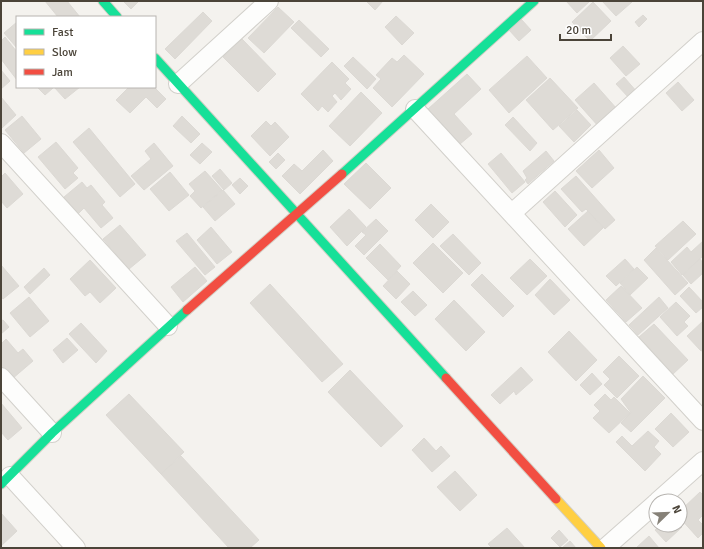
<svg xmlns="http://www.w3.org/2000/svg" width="704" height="549" viewBox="0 0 704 549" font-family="Signika,sans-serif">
  <rect width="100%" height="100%" fill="#f4f2ee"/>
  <!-- building -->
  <g fill="#dedbd6" stroke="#dcd9d4">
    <polygon points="45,1 67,1 80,17 58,17"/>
    <polygon points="123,1 139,1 131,9"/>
    <polygon points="366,1 383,1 375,10"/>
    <polygon points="566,1 590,1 577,13"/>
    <polygon points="602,1 631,1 632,2 616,16"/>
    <polygon points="593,2 611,21 590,41 572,22"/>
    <polygon points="278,7 294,22 264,53 248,38"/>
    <polygon points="203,12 212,21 175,59 165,49"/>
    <polygon points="643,15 647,19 639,27 635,22"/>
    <polygon points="396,16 414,33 402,45 385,27"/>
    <polygon points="521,19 531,30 519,41 509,30"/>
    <polygon points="299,20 329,49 321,57 291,28"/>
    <polygon points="17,22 17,48 4,33"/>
    <polygon points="5,37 17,52 17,80 1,59 1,41"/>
    <polygon points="242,39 276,74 258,92 223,57"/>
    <polygon points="623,46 640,64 626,76 610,58"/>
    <polygon points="404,55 424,74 392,107 373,88 381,79 376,75 392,58 397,62"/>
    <polygon points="527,56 547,78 509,113 489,90"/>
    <polygon points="353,57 376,79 367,89 344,66"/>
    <polygon points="332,62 349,79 345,83 351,89 341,100 335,93 332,96 337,102 328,112 322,106 318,111 301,94"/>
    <polygon points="1,70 10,81 1,89"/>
    <polygon points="467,74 481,89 454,114 472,134 460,144 428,109"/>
    <polygon points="624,77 637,92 630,99 616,84"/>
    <polygon points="550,78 578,108 553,130 526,100"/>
    <polygon points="678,82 694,100 682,111 666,93"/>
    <polygon points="594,83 617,109 599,127 575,100"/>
    <polygon points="37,87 53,87 53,88 45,95"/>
    <polygon points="54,87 80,87 65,99"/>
    <polygon points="129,87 154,87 166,99 157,108 146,97 130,113 116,100"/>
    <polygon points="361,92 382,113 350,146 329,126"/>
    <polygon points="1,97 16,115 2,128 1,126"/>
    <polygon points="577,110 591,125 574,142 559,126"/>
    <polygon points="22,116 41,139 24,153 5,130"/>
    <polygon points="182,116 200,134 191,143 173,126"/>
    <polygon points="513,117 537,143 530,151 505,125"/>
    <polygon points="266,121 271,126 275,122 289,137 270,156 251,136"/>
    <polygon points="89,128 135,184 120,197 73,142"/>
    <polygon points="56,142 78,168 73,173 78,178 65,189 38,157"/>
    <polygon points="154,143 173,166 144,190 131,176 151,159 145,151"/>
    <polygon points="202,143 212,152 200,164 190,155"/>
    <polygon points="323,150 333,161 300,194 282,176 294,164 302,171"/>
    <polygon points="599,150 614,168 592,188 576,171"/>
    <polygon points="546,151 554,161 528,184 525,180 527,178 523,171"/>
    <polygon points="278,153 285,160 276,169 269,162"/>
    <polygon points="501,153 525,182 512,193 488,164"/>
    <polygon points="366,163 391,188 370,209 344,184"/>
    <polygon points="220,169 232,183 224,190 212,176"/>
    <polygon points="205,171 222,190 201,208 190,196 195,191 189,184"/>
    <polygon points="170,172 189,195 169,211 150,189"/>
    <polygon points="5,173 23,194 7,208 1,201 1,177"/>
    <polygon points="576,176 615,220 605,229 586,209 582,212 561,189"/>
    <polygon points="240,178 248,186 240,194 232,185"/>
    <polygon points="82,182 87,188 91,185 105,202 102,205 113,218 101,228 84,208 78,214 64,197"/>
    <polygon points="223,190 235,204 215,221 203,207"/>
    <polygon points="555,191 577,215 565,227 543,202"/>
    <polygon points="431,204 449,222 433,238 415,220"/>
    <polygon points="349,209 366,227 347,246 330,227"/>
    <polygon points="588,211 603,228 584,246 568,229"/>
    <polygon points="376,219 388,231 364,255 355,246 366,235 362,232"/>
    <polygon points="683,221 696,234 668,260 655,246"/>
    <polygon points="120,225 146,255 129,269 103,239"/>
    <polygon points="211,227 232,252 217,264 197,240"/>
    <polygon points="187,233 215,267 205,275 176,241"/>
    <polygon points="453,234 481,263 469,275 440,246"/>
    <polygon points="703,241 703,256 682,275 671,262 687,247 691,252"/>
    <polygon points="433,243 463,273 443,293 413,263"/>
    <polygon points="380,244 401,266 388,280 366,258"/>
    <polygon points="656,248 688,283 675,295 644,260"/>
    <polygon points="530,259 547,276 527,295 510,278"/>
    <polygon points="625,259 634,269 616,286 606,276"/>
    <polygon points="700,259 703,263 703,273 691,284 683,275"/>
    <polygon points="90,260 116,288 100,303 90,292 85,296 70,279"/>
    <polygon points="1,265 19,286 3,299 1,296"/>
    <polygon points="195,267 207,281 183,302 171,287"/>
    <polygon points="637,267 648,278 630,295 620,283"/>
    <polygon points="44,268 50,275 30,294 24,287"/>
    <polygon points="397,271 410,284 396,299 383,286"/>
    <polygon points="482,274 514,306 503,317 471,285"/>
    <polygon points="550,279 570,300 554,315 535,295"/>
    <polygon points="270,284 343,364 322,382 250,303"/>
    <polygon points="621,286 642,308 626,322 606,300"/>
    <polygon points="689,287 703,302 703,307 696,313 680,296"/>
    <polygon points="413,291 427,305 415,316 401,302"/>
    <polygon points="29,297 49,321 30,337 10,313"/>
    <polygon points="659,297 668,308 638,335 629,325"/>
    <polygon points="454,300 485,332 466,351 435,319"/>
    <polygon points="676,302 690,316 684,322 688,326 677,336 660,317"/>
    <polygon points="3,320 9,327 1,334 1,321"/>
    <polygon points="703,321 703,350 701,351 687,336"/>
    <polygon points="81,323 107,351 96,363 69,334"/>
    <polygon points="654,324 688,360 673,374 639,337"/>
    <polygon points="569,331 597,360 576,381 548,352"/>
    <polygon points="67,338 78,350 63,363 53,350"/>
    <polygon points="6,339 18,353 23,349 33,361 12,379 1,366 1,344"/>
    <polygon points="619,356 639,376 617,398 604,385 610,379 603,372"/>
    <polygon points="521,367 533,380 516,395 514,391 500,404 491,395"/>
    <polygon points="350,370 403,426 381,447 328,392"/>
    <polygon points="592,373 602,384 590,395 580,385"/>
    <polygon points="643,376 665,398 631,432 621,423 631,413 621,399"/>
    <polygon points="129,394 184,452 161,474 106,415"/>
    <polygon points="605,394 611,400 614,397 630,413 609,433 593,418 600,411 594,405"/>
    <polygon points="1,403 22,428 8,440 1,432"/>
    <polygon points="671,413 689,432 673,447 655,429"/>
    <polygon points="648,431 659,441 654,447 661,454 645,471 616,442 622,436 632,446"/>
    <polygon points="424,438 436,451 441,446 450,456 432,472 412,450"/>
    <polygon points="181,456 259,540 250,548 229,548 161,474"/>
    <polygon points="455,471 477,495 460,511 437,487"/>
    <polygon points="700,492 703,495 703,515 698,520 703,525 703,533 698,538 680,518 680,511"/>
    <polygon points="1,513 17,531 1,546"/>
    <polygon points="661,525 679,525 682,527 666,542 655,530"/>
    <polygon points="507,528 525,548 492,548 488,544"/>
    <polygon points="559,530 568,540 560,547 551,538"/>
    <polygon points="649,536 659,548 636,548"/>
    <polygon points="570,541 576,548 562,548"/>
  </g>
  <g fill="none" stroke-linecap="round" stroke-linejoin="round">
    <defs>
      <g id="street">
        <polyline points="178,84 269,1"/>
        <polyline points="415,109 703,421"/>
        <polyline points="1,143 168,326"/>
        <polyline points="512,213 703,41"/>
        <polyline points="1,377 52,433"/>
        <polyline points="10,476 76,548"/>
        <polyline points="658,501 703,461"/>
        <polyline points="605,548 656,503"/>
      </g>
      <g id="fast">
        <polyline points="103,1 117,17"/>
        <polyline points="155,58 446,378"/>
        <polyline points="342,174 534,1"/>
        <polyline points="1,484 52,433 187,310"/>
      </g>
      <polyline id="slow" points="556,499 601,548"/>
      <g id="jam">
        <polyline points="187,310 342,174"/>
        <polyline points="446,378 556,499"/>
      </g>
    </defs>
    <!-- street casing -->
    <use href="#street" stroke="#d2d0cb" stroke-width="20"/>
    <!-- fast casing -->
    <use href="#fast" stroke="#d3cfc5" stroke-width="11"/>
    <!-- slow casing -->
    <use href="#slow" stroke="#d3cfc5" stroke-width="11"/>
    <!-- jam casing -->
    <use href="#jam" stroke="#d3cfc5" stroke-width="11"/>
    <!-- street -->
    <use href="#street" stroke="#fdfdfc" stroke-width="18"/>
    <!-- fast -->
    <use href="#fast" stroke="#16e098" stroke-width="9"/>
    <!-- slow -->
    <use href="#slow" stroke="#ffcf43" stroke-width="9"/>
    <!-- jam -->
    <use href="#jam" stroke="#f24e42" stroke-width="9"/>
  </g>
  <!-- border -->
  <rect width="704" height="549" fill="none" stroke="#4b4439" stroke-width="4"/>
  <!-- legend -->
  <rect x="16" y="16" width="140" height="72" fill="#ffffff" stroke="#b7b4b0"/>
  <rect x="24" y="29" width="20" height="6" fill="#16e098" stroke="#b7b4b0"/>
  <text x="52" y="36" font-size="12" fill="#4b4439">Fast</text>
  <rect x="24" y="49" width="20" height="6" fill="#ffcf43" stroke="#b7b4b0"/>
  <text x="52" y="56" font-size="12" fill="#4b4439">Slow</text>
  <rect x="24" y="69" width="20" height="6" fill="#f24e42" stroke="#b7b4b0"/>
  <text x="52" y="76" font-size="12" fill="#4b4439">Jam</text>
  <!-- north arrow -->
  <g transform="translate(668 513) rotate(67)"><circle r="19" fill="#ffffff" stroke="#b7b4b0"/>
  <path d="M0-3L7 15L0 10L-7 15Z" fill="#868178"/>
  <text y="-6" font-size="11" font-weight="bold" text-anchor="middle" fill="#4b4439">N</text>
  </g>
  <!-- scale -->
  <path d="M560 34v6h51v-6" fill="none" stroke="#4b4439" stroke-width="2"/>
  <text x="566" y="34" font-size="12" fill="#4b4439" stroke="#ffffff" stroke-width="3" paint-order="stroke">20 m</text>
</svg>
